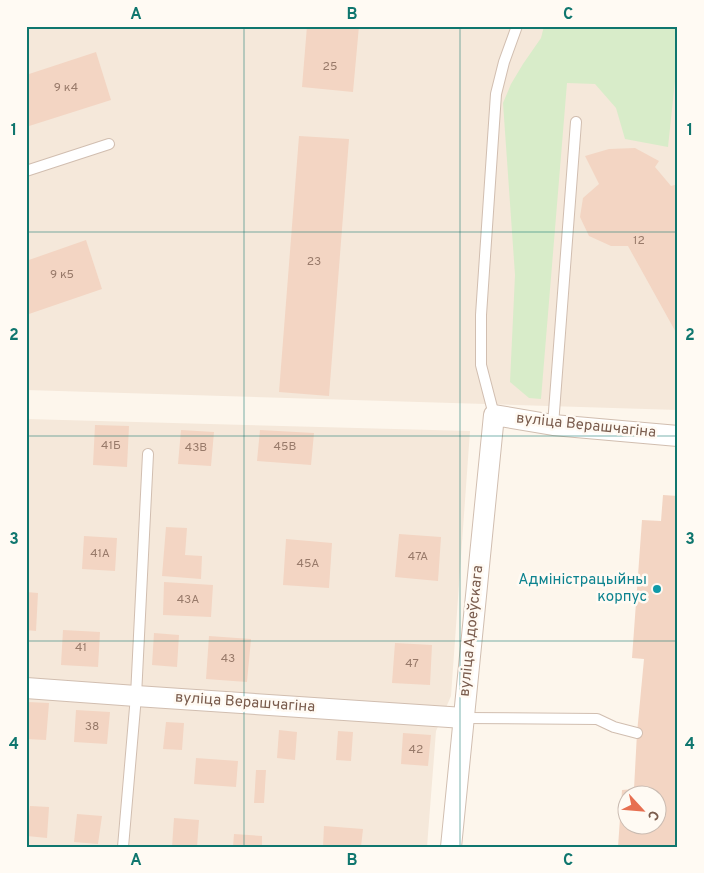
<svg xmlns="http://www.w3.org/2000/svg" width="704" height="873" viewBox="0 0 704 873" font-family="Overpass,sans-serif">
  <rect width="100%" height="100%" fill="#fdf6ec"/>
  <!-- residential -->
  <g fill="#f5e8da">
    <polygon points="26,26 678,26 678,410 26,390"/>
    <polygon points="26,419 470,431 451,696 436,731 427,847 26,847"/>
  </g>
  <!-- green -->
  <polygon fill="#d8ecc9" points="544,26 678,26 678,53 668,147 625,139 616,108 595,84 567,83 541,399 529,398 510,382 515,275 503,103 511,84 523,64 541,38"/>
  <!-- building -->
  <g fill="#f3d5c3" fill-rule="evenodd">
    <polygon points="307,26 359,26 353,92 302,87"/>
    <polygon points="96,52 111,100 26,127 26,75"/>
    <polygon points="299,136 349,139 329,396 279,392"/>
    <polygon points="635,148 659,161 655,167 671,186 678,184 678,336 628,246 611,246 589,236 580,217 583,198 599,184 585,156 609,149"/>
    <polygon points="86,240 102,289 26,315 26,261"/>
    <polygon points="95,425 129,426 127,467 93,465"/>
    <polygon points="181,430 214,432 211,466 178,464"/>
    <polygon points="260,430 314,433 311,465 257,461"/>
    <path d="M 663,495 L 678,496 L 678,847 L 618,847 L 622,790 L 634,789 L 637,733 L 644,659 L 632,658 L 642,520 L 661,521 ZM 626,796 L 656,796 L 656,826 L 626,826 Z"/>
    <polygon points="166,527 187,528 185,555 202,556 201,579 162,576"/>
    <polygon points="399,534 441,537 438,581 395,577"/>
    <polygon points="84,536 117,538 115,571 82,569"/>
    <polygon points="286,539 332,543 329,588 283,585"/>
    <polygon points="164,582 213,585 211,617 163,615"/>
    <polygon points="26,592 38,593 36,631 26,630"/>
    <polygon points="63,630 100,632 98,667 61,665"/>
    <polygon points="154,633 179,635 177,667 152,665"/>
    <polygon points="209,636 251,639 247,682 206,679"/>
    <polygon points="395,643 432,645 430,685 392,683"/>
    <polygon points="28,702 49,703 46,740 26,739"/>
    <polygon points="76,710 110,712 107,744 74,742"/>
    <polygon points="166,722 184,723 182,750 163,749"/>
    <polygon points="279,730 297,732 295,760 277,758"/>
    <polygon points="338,731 353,732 351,761 336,760"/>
    <polygon points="403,733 431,735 428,766 401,764"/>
    <polygon points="196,758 238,761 236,787 194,784"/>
    <polygon points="256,770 266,770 264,803 254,803"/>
    <polygon points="30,806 49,807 47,838 27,836"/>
    <polygon points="77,814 102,816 98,844 74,842"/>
    <polygon points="174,818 199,820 197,847 172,847"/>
    <polygon points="324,826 363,829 361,847 323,847"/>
    <polygon points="234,834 262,836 262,847 233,847"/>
  </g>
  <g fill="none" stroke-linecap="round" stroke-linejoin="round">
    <defs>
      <g id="lane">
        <polyline points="26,171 109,144"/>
        <polyline points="494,415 481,365 481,315 496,94 504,62 517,26"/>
        <polyline points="553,425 576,122"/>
        <polyline points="464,718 597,719 614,727 637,733"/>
        <polyline points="123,847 136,696 148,454"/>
      </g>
      <g id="street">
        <polyline points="26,688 136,696 464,718"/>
        <polyline points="451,847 494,415 553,425 678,436"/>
      </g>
    </defs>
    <!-- lane casing -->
    <use href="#lane" stroke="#d1beb0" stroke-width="12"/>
    <!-- street casing -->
    <use href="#street" stroke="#d1beb0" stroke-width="22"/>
    <!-- lane -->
    <use href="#lane" stroke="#fff" stroke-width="10"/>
    <!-- street -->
    <use href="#street" stroke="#fff" stroke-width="20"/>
  </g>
  <!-- grid -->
  <path fill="none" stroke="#0f766e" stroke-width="1" stroke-opacity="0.55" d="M 244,26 L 244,847M 460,26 L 460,847M 26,232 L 678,232M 26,436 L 678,436M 26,641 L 678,641"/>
  <!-- markers -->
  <circle fill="#0f9aa8" stroke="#fffaf3" stroke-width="2" cx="657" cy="589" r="5"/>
  <g text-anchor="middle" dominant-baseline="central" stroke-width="5" stroke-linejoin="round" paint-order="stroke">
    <!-- number labels -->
    <g font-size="12" fill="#987a6a">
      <text x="330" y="67">25</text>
      <text x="66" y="88">9 к4</text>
      <text x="639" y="241">12</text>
      <text x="314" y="262">23</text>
      <text x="62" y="275">9 к5</text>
      <text x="111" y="446">41Б</text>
      <text x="285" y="447">45В</text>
      <text x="196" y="448">43В</text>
      <text x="100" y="554">41А</text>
      <text x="418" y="557">47А</text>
      <text x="308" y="564">45А</text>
      <text x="188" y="600">43А</text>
      <text x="81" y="648">41</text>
      <text x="228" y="659">43</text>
      <text x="412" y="664">47</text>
      <text x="92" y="727">38</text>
      <text x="416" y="750">42</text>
    </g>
    <!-- street labels -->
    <g font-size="15" fill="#7a5c4d" stroke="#fffaf3">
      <text transform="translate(586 426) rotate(6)">вуліца Верашчагіна</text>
      <text transform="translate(472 631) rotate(-84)">вуліца Адоеўскага</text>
      <text transform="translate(245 703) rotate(4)">вуліца Верашчагіна</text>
    </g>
    <!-- culture labels -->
    <g font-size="15" fill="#0d838f" stroke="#fffaf3" text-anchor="end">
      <text x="647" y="580">Адміністрацыйны<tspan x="647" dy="17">корпус</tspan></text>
    </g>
  </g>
  <!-- border -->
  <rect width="704" height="873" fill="none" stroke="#fffaf3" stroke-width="55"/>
  <!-- north arrow -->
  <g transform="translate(642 810) rotate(116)"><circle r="24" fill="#fffaf3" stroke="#cabbb1"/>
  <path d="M0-4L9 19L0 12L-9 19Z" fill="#e76f51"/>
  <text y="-8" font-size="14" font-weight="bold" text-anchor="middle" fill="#7a5c4d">С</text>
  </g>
  <rect x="28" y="28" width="648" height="818" fill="none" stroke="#0f766e" stroke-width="2"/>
  <g font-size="16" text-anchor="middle" font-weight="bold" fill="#0f766e">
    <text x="136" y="19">A</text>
    <text x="352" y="19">B</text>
    <text x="568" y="19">C</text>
    <text x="14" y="135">1</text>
    <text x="690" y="135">1</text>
    <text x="14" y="340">2</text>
    <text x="690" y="340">2</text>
    <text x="14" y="544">3</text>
    <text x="690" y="544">3</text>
    <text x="14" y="749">4</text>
    <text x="690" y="749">4</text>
    <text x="136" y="865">A</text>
    <text x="352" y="865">B</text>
    <text x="568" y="865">C</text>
  </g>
</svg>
